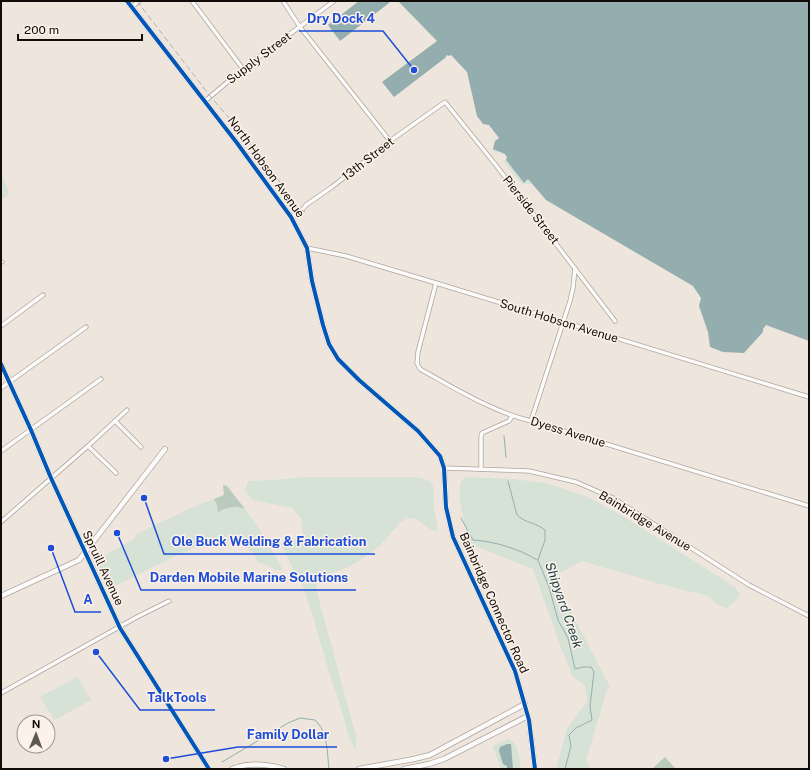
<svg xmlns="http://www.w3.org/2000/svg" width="810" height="770" viewBox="0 0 810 770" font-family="'Public Sans',sans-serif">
  <rect width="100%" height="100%" fill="#eee5dc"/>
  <!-- green -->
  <g fill="#d5e2d5">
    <polygon points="498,139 526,181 528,179 532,184 522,184 504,162 507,157 504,154 500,154 504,150 503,148 497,153 492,151 495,141"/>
    <path d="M 1,176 C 5,182 9,187 8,195 L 1,200 Z"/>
    <path d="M 304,477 L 415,477 C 441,481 431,489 434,508 C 435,516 438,523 437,530 C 426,532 421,517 410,518 C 401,518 388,538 380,545 C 371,553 361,560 350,566 C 338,572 326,574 317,583 L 316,587 L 320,604 L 356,736 L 356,747 L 354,748 L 348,734 L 340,704 L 331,679 L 314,620 L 300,578 L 295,573 L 282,545 L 284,540 L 294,539 L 303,535 L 301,518 L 292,508 L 253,500 L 245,491 L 248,481 L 274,480 Z"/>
    <polygon points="466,477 512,479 546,483 588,497 629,520 735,587 740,594 736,600 727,608 718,605 708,596 660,584 582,561 553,577 610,687 607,690 586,760 591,769 556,769 567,729 587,701 585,686 573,677 562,650 533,569 473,545 467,537 460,502 460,483"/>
    <polygon points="214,499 217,505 224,508 241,508 245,509 258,527 283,570 277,570 258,562 254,554 245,546 234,541 213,541 206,542 171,558 107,590 94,561 133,540 137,534 193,507"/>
    <polygon points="77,677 91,700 55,720 40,697"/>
    <path d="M 508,739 C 519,742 519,759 521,769 L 501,769 L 493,747 L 496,744 Z"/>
  </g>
  <!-- forest -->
  <g fill="#bacabc">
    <path d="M 223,485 L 227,486 L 245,509 C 236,506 226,507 218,512 L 217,505 L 214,499 L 224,495 Z"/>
    <polygon points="665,757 676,769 652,769"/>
  </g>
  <!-- water -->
  <g fill="#94aeaf">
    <polygon points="359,1 390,1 389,3 340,41 328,25"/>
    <polygon points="398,1 809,1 809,341 766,325 763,329 763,332 744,353 723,352 710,347 708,332 699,306 701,298 693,286 546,200 528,179 524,183 506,160 507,157 505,154 493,149 495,141 499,138 489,125 483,124 477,116 467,72 451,55 449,56 447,55 445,58 394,97 382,82 437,41"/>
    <polygon points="507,744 511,744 513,769 507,769 507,766 503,764 499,751 500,747"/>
  </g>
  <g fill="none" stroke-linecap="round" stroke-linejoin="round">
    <!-- stream -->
    <g stroke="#94aeaf" stroke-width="1">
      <polyline points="504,436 506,457"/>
      <path d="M 508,481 L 517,515 C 525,523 537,523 545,530 L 545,540 L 538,560 L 549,587 L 558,620 L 568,638 L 575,669 L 583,667 L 591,667 L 594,672 L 590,706 L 592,720 L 576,728 L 569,735 L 571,746 L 565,769"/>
      <path d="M 461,518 L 473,540 C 493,541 520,549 537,560"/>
      <path d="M 222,762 L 288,723 L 300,718 L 315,720 C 328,732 327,752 329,769"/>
    </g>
    <defs>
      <g id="street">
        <polyline points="192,1 243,69"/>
        <polyline points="283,1 300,27 390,141"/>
        <polyline points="132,7 139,1"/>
        <polyline points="205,101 243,69 334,1"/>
        <polyline points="291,217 302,210 306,205 332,187 390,141 445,102 495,164 615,321"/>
        <polyline points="307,248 346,256 436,283 809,397"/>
        <polyline points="1,262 2,262"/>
        <path d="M 436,283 L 418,352 L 417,363 L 420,369 C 456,389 491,411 531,421 L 809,506"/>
        <polyline points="1,326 43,295"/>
        <polyline points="1,388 86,327"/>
        <polyline points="115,421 141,447"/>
        <polyline points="531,421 570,301 573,288 575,268"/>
        <polyline points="88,446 116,473"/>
        <polyline points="1,451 101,379"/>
        <polyline points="444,468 529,471 576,482 613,498 749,585 809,616"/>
        <polyline points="481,469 481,437 482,433 509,421 512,416"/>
        <polyline points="1,522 88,446 127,410"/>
        <polyline points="1,693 137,617 169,601"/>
      </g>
      <g id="secondary">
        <polyline points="127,1 237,143 291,217 307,248 312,281 323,325 329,344 338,359 359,380 418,431 440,456 444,468 446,507 453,537 515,671 529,720 535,769"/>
        <polyline points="1,364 31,430 51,478 120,628 209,769"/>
        <polyline points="1,596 79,560 165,449"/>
        <path d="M 232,769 C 249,762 267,764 284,769"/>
        <polyline points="359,769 414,759 430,755 525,704"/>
        <polyline points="404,769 429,764 444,759 528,716"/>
      </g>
    </defs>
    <!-- street casing -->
    <use href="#street" stroke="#aca59e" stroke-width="5"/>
    <!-- secondary casing -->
    <use href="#secondary" stroke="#aca59e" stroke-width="6"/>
    <!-- street -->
    <use href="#street" stroke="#fcfbfa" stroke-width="3.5"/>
    <!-- secondary -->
    <use href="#secondary" stroke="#fcfbfa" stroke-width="4.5"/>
    <!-- rail -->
    <g stroke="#b3b2b0" stroke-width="1" stroke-dasharray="6 3" stroke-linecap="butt">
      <polyline points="137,1 210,96 241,132 284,187"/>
      <polyline points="277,184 296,207 305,212"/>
    </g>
    <defs>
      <g id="cycleway">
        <polyline points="127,1 237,143 291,217 307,248 312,281 323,325 329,344 338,359 359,380 418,431 440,456 444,468 446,507 453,537 515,671 529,720 535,769"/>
        <polyline points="1,364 31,430 51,478 120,628 209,769"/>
      </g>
    </defs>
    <!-- cycleway casing -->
    <use href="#cycleway" stroke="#fdf2ea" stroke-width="6"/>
    <!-- cycleway -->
    <use href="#cycleway" stroke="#0057b8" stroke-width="4"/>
  </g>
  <g text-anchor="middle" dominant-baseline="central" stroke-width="3" stroke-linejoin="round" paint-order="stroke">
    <!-- street labels -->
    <g font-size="12" fill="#110c07" stroke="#fdf2ea">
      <text transform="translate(259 58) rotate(-37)">Supply Street</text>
      <text transform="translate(368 159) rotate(-38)">13th Street</text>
      <text transform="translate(266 167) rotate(54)">North Hobson Avenue</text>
      <text transform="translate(531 210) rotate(52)">Pierside Street</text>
      <text transform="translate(559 321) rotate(17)">South Hobson Avenue</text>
      <text transform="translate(568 432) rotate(17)">Dyess Avenue</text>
      <text transform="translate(645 521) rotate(31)">Bainbridge Avenue</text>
      <text transform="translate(103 568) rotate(65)">Spruill Avenue</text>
      <text transform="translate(494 603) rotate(66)">Bainbridge Connector Road</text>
    </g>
    <!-- water labels -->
    <g font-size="13" font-style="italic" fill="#133c41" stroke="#fdf2ea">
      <text transform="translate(564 605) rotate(71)">Shipyard Creek</text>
    </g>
  </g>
  <!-- callouts -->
  <path fill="none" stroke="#1d4ed8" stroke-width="1.5" d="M414 70L383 31H299M144 498L164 554H375M117 533L141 590H356M51 548L75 612H101M96 652L140 710H215M166 759L238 747H337"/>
  <g fill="#1d4ed8" stroke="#fdf2ea" stroke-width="1.5">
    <circle cx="414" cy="70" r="4"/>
    <circle cx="144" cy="498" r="4"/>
    <circle cx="117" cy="533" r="4"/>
    <circle cx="51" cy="548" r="4"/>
    <circle cx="96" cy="652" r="4"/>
    <circle cx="166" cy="759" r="4"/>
  </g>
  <g font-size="13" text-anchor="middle" font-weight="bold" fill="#1d4ed8" stroke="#fdf2ea" stroke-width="3" stroke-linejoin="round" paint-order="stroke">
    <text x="341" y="23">Dry Dock 4</text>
    <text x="269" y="546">Ole Buck Welding &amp; Fabrication</text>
    <text x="249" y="582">Darden Mobile Marine Solutions</text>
    <text x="88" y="604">A</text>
    <text x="177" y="702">TalkTools</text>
    <text x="288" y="739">Family Dollar</text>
  </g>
  <!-- border -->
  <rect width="810" height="770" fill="none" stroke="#110c07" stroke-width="4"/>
  <!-- north arrow -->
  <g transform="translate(36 734) rotate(1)"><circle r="19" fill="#fdf2ea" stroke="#9f968f"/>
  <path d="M0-3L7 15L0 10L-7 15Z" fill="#5e5852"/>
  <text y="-6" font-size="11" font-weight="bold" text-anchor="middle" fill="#110c07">N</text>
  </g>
  <!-- scale -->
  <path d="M18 34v6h124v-6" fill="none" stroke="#110c07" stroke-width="2"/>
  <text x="24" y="34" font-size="12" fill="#110c07" stroke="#fdf2ea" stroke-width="3" paint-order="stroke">200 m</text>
</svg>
